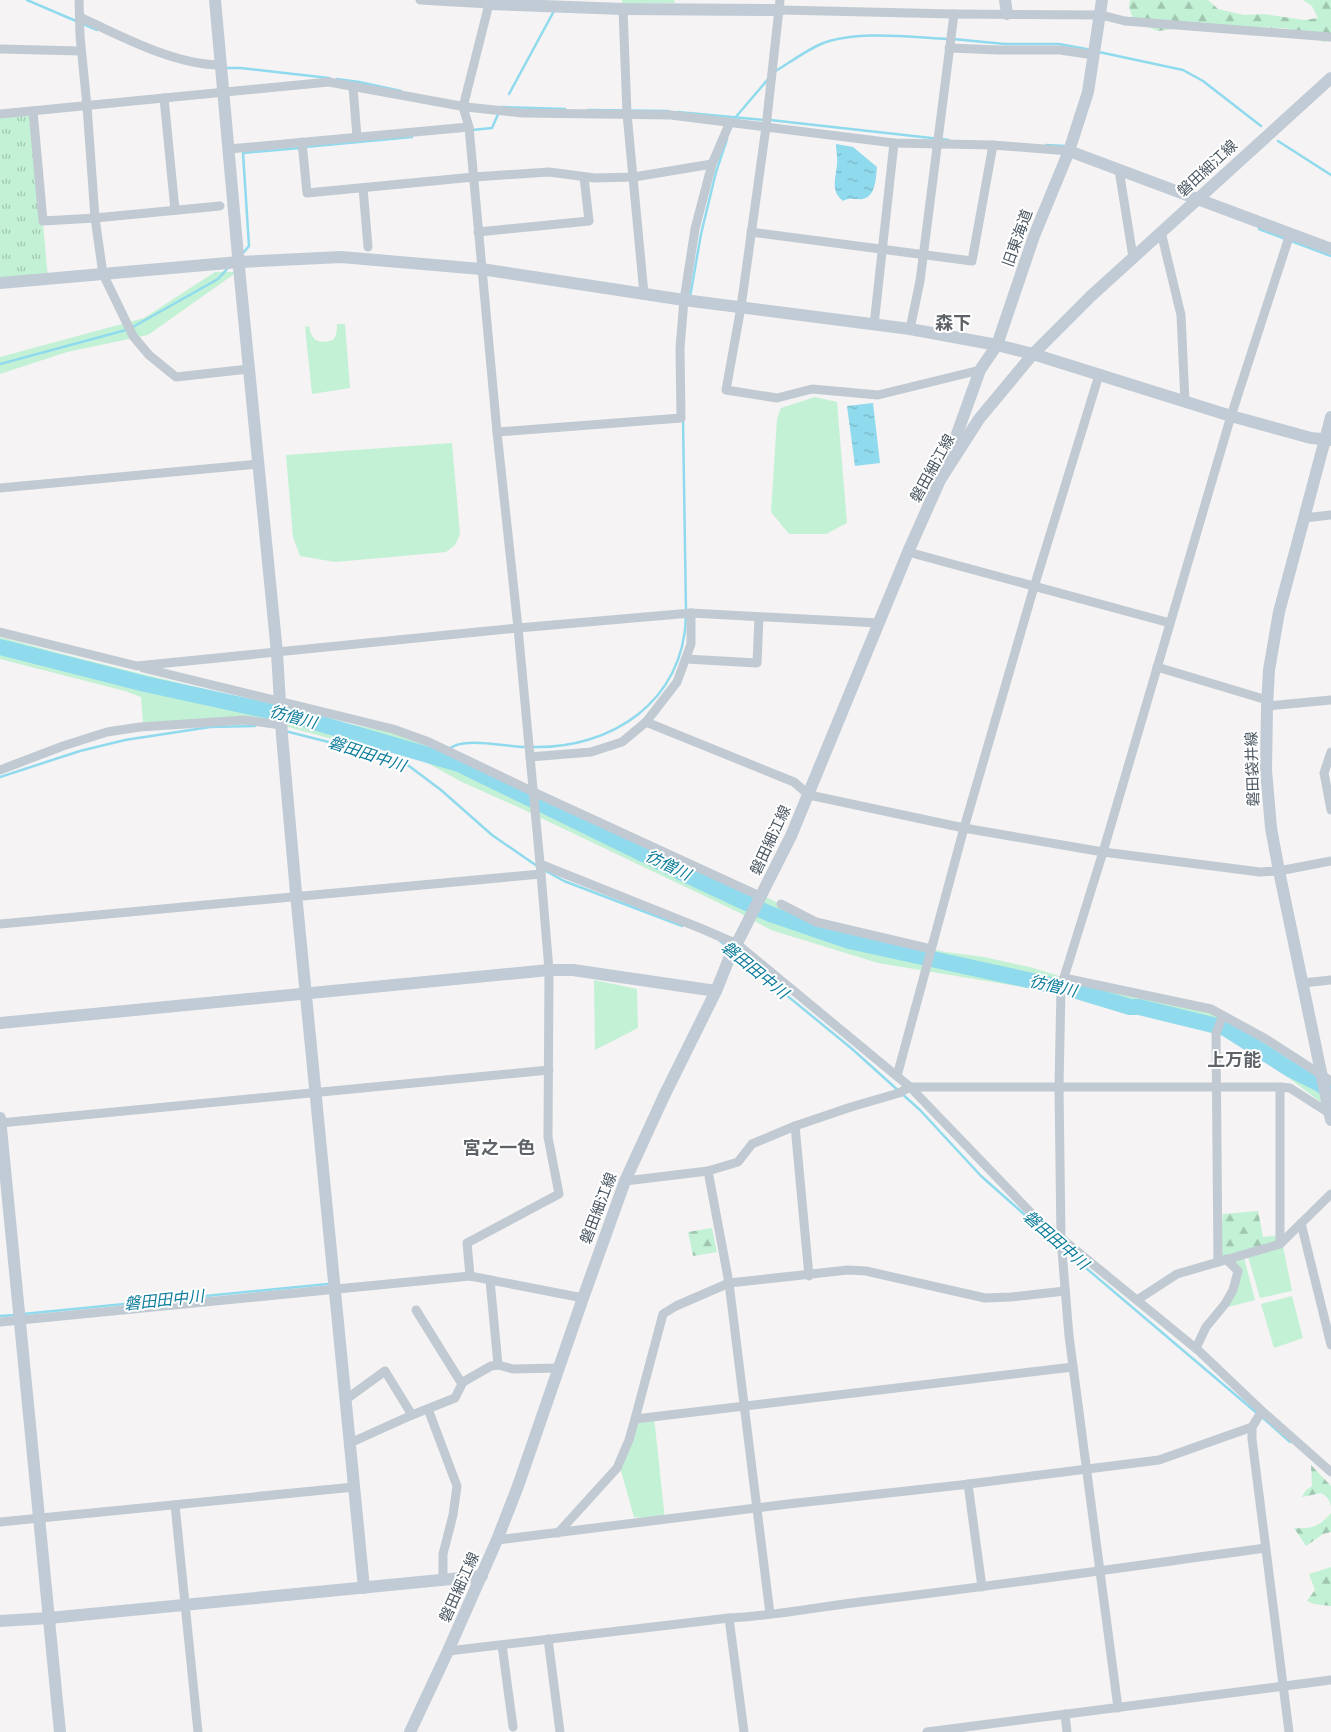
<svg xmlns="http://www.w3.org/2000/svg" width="1331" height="1732" viewBox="0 0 1331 1732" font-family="'Space Grotesk','Noto Sans JP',sans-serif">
  <defs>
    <pattern id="forest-firs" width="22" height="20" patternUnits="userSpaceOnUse" patternTransform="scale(1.25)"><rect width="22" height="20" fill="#c3f1d5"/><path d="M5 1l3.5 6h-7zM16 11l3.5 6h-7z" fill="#a0c6b0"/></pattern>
    <pattern id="park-tufts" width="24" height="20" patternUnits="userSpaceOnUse" patternTransform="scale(1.25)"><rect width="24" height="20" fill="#c3f1d5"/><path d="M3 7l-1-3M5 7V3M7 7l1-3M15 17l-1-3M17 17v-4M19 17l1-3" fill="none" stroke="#a0c6b0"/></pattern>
    <pattern id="water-ripples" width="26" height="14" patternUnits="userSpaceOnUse" patternTransform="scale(1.25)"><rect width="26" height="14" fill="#90daee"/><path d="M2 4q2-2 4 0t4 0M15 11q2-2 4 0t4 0" fill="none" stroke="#78b4c4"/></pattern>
  </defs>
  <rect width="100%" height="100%" fill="#f5f3f3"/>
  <!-- green -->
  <g fill="#c3f1d5">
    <polygon points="622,0 674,0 675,3 622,4"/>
    <polygon points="215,272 237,272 148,335 67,352 0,374 0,357 144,318"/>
    <path d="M 337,324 L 345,324 L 350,388 L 312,394 L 305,327 L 309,326 C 311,338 316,344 329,341 C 332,340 333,341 335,337 C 337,333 337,328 337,324 Z"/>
    <polygon points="815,397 837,402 847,523 826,534 789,534 771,512 777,419 781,408"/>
    <polygon points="452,443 460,534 455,545 446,552 335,562 300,556 293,537 286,455"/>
    <path d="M 0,637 C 87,661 174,682 261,702 C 308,713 354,728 402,732 L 785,906 L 816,922 L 945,952 L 984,957 L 1030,967 L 1072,980 L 1211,1009 L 1331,1081 L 1331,1110 L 1269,1063 L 1242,1039 L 1216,1033 L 1139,1007 L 1110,1005 L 1064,994 L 878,963 L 771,930 L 740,913 L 518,807 L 462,782 L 418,758 L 328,738 L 281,725 L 245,720 L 143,723 L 141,697 L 125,691 L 0,659 Z"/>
    <polygon points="594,980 637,989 638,1028 595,1050"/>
    <polygon points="1283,1246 1292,1291 1260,1298 1247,1253"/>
    <polygon points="1243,1254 1255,1300 1228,1307 1238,1271 1230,1258"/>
    <polygon points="1292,1296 1303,1338 1274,1348 1261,1304"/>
    <polygon points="654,1417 665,1520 634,1517 619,1464 635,1419"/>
  </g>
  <!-- forest -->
  <g fill="url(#forest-firs)">
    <polygon points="1130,0 1208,0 1218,9 1244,15 1263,14 1305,20 1318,18 1312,6 1303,0 1331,0 1331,40 1324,42 1310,35 1285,28 1196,26 1158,31 1134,22 1129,7"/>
    <polygon points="1258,1211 1263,1237 1280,1235 1280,1244 1222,1260 1221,1234 1223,1214"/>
    <polygon points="712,1228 717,1252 693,1256 688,1232"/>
    <path d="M 1311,1465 L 1331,1486 L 1331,1507 C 1330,1500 1327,1496 1321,1493 L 1302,1497 L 1306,1490 L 1312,1486 Z"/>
    <path d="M 1331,1513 L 1331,1532 L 1323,1534 L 1306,1546 L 1294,1528 C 1312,1529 1319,1527 1331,1513 Z"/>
    <polygon points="1331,1567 1331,1606 1314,1604 1307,1601 1315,1590 1309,1574"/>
  </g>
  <!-- park -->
  <polygon fill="url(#park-tufts)" points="33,111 48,279 0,284 0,114"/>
  <!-- water -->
  <g fill="url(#water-ripples)">
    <path d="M 836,144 L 853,147 L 877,167 C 876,177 876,196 863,199 C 856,200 850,197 843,201 C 830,191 836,178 837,164 C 838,158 836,151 836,144 Z"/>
    <polygon points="873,403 880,463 855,466 847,406"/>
  </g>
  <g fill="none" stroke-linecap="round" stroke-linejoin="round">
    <!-- stream -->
    <g stroke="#90daee" stroke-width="2.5">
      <polyline points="27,0 97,30"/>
      <polyline points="953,39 1005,44 1059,44 1092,50"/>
      <polyline points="1099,52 1183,70 1203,81 1261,126"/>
      <polyline points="226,68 240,68 329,78"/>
      <path d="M 774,72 C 789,63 805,51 821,44 C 855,30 910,37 947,39"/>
      <polyline points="337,79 359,82 401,91"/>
      <polyline points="509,94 554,11"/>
      <polyline points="501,107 565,109"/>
      <polyline points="588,110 668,111"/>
      <polyline points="678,112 765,120"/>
      <polyline points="735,118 769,78"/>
      <polyline points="770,120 949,140"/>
      <polyline points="472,130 492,128 499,112"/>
      <polyline points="1278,141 1331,175"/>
      <polyline points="1046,145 1066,146"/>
      <polyline points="305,147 412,137"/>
      <polyline points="1259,229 1331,256"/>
      <polyline points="243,253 249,246 243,153 300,148"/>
      <polyline points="690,297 701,234 716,172 727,139"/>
      <polyline points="131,328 218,279 228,268"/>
      <polyline points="0,364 126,330"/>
      <polyline points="683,419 686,611"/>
      <polyline points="285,731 384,756 409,766 441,790 492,835 537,866"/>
      <path d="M 532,747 C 611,749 684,702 686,616"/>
      <path d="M 449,749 C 463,736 507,747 526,747"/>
      <polyline points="439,759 445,753"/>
      <polyline points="0,777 80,751 125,740 210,727 255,726"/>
      <polyline points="544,870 564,881 682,926"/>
      <polyline points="720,941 729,948"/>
      <polyline points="735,953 851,1048 920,1110 981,1176 1060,1246"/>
      <polyline points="1066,1251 1258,1414"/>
      <polyline points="23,1314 328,1284"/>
      <polyline points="0,1316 15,1315"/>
      <polyline points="1262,1417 1290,1442"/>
    </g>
    <!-- river -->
    <polyline stroke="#90daee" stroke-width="16" points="0,647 145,684 297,717 459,764 676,870 770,914 849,941 1074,990 1130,1007 1139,1007 1225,1028 1288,1068 1318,1083 1331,1092"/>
    <!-- street -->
    <g stroke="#c1cad2" stroke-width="9">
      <polyline points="79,0 80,36 87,106 95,218 103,274 133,336 149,355 176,377 249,369"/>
      <polyline points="420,0 489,4"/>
      <polyline points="780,0 766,127 741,307 726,390 777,398 812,389 878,395 980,370"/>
      <polyline points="623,9 627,114 644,294"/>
      <polyline points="780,10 954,14 1101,15 1125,21 1331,37"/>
      <path d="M 80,17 C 120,36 175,65 220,65"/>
      <polyline points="949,48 999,50 1060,50 1094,55"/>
      <polyline points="0,49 81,51"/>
      <polyline points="353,87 357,137"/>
      <polyline points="164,98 175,210"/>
      <polyline points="33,111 43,221 95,218 220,206"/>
      <polyline points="0,114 329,82 466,107 523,113 671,115 894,143 993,145 1069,151"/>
      <polyline points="302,142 307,193 474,177 549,172 595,178 634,177 712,164"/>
      <polyline points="229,149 469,127"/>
      <polyline points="1119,170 1133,257"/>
      <polyline points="363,188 368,247"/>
      <polyline points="478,232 589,221 584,177"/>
      <polyline points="751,232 972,261 993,145"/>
      <polyline points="1161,232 1181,315 1185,402"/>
      <polyline points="874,325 894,143"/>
      <polyline points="910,329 920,281 954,14"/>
      <polyline points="497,432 681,418 680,348 684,300 695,229 712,164 730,122"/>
      <polyline points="0,488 258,464"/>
      <polyline points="1304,518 1331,515"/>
      <polyline points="908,552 1170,623"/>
      <polyline points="0,632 137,666 518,628 691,613 879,623"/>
      <polyline points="686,659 757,663 759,617"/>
      <polyline points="1157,667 1267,700"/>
      <polyline points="143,668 393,729 429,742 540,795 762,897"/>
      <polyline points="1267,706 1331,700"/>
      <polyline points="646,722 794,782 809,795 964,828 1103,852 1260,872 1279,871 1331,861"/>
      <polyline points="1331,752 1324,773 1331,810"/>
      <polyline points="530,757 591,752 622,742 646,722 677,682 691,644 691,613"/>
      <polyline points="0,770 63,746 107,732 140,727 245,720 281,725"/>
      <polyline points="540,864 700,928 737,944 910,1087 1034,1216 1199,1351 1262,1411 1331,1472"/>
      <polyline points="781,904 816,922 931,949"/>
      <polyline points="0,924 541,874"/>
      <polyline points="1064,978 1211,1009 1266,1039 1331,1081"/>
      <polyline points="1303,983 1331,980"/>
      <polyline points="897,1076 964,828 1034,587 1099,375"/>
      <polyline points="0,1123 549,1070"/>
      <polyline points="795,1126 809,1276"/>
      <polyline points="708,1171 729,1283 770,1614"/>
      <polyline points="625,1181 708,1171 738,1162 752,1144 795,1126 851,1107 899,1093 910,1087 1280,1087 1290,1088 1329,1113"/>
      <polyline points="1301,1223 1331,1345"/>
      <polyline points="1280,1244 1280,1087"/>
      <polyline points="1218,1262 1216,1033 1223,1016"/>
      <polyline points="470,1276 467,1243 559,1194 548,1137 549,970 541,874 518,628 497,432 469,127 463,107 489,4 489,0"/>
      <polyline points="490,1280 498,1365"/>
      <polyline points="1137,1300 1177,1274 1280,1244 1331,1194"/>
      <polyline points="416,1310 462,1384"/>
      <polyline points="0,1322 470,1276 583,1298"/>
      <polyline points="1196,1348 1206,1327 1225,1304 1233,1290 1238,1271 1226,1259"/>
      <polyline points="345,1400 385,1371 412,1415"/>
      <polyline points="428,1409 457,1486 453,1515 443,1554 443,1580"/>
      <polyline points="1262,1411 1252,1427 1252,1439 1289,1732"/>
      <polyline points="635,1419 1073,1367"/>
      <polyline points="350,1443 412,1415 455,1398 463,1382 491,1366 498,1365 513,1369 558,1368"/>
      <polyline points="968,1484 982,1587"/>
      <polyline points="175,1505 198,1732"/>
      <polyline points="0,1522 354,1487"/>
      <polyline points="558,1533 617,1468 629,1440 635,1419 663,1314 676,1306 729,1283 848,1270 866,1271 985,1298 1011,1297 1065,1291"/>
      <polyline points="497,1540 788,1504 961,1485 1159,1460 1252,1427"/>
      <polyline points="729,1618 744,1732"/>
      <polyline points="548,1639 560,1732"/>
      <polyline points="502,1645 513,1727"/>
      <path d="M 448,1651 L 729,1618 C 776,1616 822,1606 868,1601 C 1001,1585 1133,1566 1265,1548"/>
      <polyline points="1118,1708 1069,1336 1061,1239 1059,1087 1061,987 1103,852 1231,416 1290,234"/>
      <polyline points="1065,1714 1067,1732"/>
      <polyline points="927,1732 1331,1680"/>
    </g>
    <!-- secondary -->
    <g stroke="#c1cbd6" stroke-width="12">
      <polyline points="215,0 240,278 277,653 282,736 297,904 364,1588"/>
      <polyline points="1005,0 1007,14"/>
      <polyline points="489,4 623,9 780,10"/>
      <polyline points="1069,151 1331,249"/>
      <polyline points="0,283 239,262 341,257 481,269 684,300 910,329 997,345 1033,354 1231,416 1311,438 1331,440"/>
      <polyline points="1331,417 1279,612 1269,670 1267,706 1266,770 1271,828 1279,871 1331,1120"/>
      <polyline points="948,459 980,370 997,345 1034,236 1069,151 1088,92 1102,0"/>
      <polyline points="0,1023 549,970 573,970 716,991"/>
      <polyline points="0,1118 60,1732"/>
      <polyline points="0,1621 49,1618 482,1576"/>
      <polyline points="410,1732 448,1651 497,1540 518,1486 583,1298 625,1181 664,1096 716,991 729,959 791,836 908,552 940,480 979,419 1033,354 1091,296 1331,78"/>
    </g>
  </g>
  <g text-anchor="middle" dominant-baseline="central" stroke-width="4" stroke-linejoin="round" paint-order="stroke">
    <!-- street labels -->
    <g font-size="15" fill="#4a5661" stroke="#fff">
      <text transform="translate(1207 168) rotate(-43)">磐田細江線</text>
      <text transform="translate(1017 238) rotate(-70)">旧東海道</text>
      <text transform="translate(932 468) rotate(-61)">磐田細江線</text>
      <text transform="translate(1252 769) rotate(-92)">磐田袋井線</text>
      <text transform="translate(770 840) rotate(-65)">磐田細江線</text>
      <text transform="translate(598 1208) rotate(-69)">磐田細江線</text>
      <text transform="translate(459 1587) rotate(-66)">磐田細江線</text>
    </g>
    <!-- water labels -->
    <g font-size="16" font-style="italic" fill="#0c7c9b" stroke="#fff">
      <text transform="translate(293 717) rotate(15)">彷僧川</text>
      <text transform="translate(367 754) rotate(18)">磐田田中川</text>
      <text transform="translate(668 865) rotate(26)">彷僧川</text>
      <text transform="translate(755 970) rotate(39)">磐田田中川</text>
      <text transform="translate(1053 986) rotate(13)">彷僧川</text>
      <text transform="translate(1056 1240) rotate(41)">磐田田中川</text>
      <text transform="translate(164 1300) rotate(-6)">磐田田中川</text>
    </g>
    <!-- quarter labels -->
    <g font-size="18" font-weight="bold" fill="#5f6368" stroke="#fff">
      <text x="953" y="322">森下</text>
      <text x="1234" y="1059">上万能</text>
      <text x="499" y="1147">宮之一色</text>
    </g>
  </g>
</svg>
